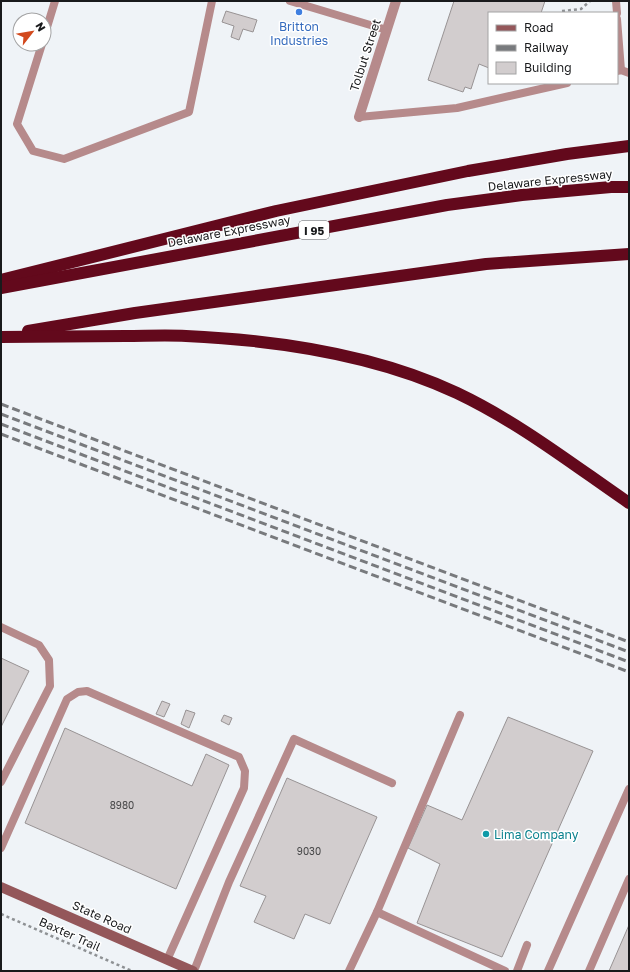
<svg xmlns="http://www.w3.org/2000/svg" width="630" height="972" viewBox="0 0 630 972" font-family="'Golos Text',sans-serif">
  <rect width="100%" height="100%" fill="#eff3f7"/>
  <!-- building -->
  <g fill="#d2cdce" stroke="#989394">
    <polygon points="454,1 545,1 541,13 489,13 489,68 479,64 471,89 465,87 463,92 428,80"/>
    <polygon points="226,11 257,20 253,32 243,29 239,40 231,37 234,26 222,22"/>
    <polygon points="1,658 29,671 1,727"/>
    <polygon points="162,701 170,704 164,717 156,714"/>
    <polygon points="186,710 195,713 189,728 181,724"/>
    <polygon points="224,715 232,718 229,725 221,721"/>
    <polygon points="508,717 593,751 502,957 417,923 440,864 408,848 427,805 462,820"/>
    <polygon points="65,728 192,786 206,754 229,765 176,889 25,823"/>
    <polygon points="287,778 377,817 330,924 305,914 294,939 254,922 266,896 240,886"/>
    <polygon points="629,925 629,971 609,971"/>
  </g>
  <g fill="none" stroke-linecap="round" stroke-linejoin="round">
    <!-- path -->
    <g stroke="#8e9194" stroke-width="2.5" stroke-dasharray="3 3" stroke-linecap="butt">
      <polyline points="562,11 581,9 590,1"/>
      <polyline points="1,914 132,971"/>
    </g>
    <!-- lane -->
    <g stroke="#b68a8b" stroke-width="8">
      <polyline points="290,1 387,30"/>
      <polyline points="616,1 617,13"/>
      <polyline points="617,19 621,70"/>
      <polyline points="44,37 55,1"/>
      <polyline points="42,44 17,124 33,151 64,159 189,112 212,1"/>
      <polyline points="617,71 621,70 629,73"/>
      <polyline points="359,117 457,108 567,83"/>
      <polyline points="1,627 39,645 49,660 50,686 1,782"/>
      <polyline points="1,848 67,699 78,692 87,691 239,757 245,771 244,788 167,960"/>
      <polyline points="377,912 460,715"/>
      <polyline points="194,971 229,882 294,739 392,783"/>
      <polyline points="349,971 377,912 505,971"/>
      <polyline points="517,971 527,945"/>
      <polyline points="548,971 629,789"/>
      <polyline points="589,971 629,879"/>
    </g>
    <!-- street -->
    <polyline stroke="#b68a8b" stroke-width="10" points="359,117 396,1"/>
    <!-- secondary -->
    <polyline stroke="#94575a" stroke-width="10" points="1,887 193,971"/>
    <!-- highway -->
    <g stroke="#63091c" stroke-width="12">
      <polyline points="1,280 276,211 468,171 567,154 629,146"/>
      <polyline points="1,288 447,205 522,195 611,187 629,187"/>
      <polyline points="28,331 135,313 486,264 629,254"/>
      <path d="M 1,337 C 42,337 84,336 125,336 C 145,336 166,335 186,336 C 275,340 376,355 457,393 C 520,423 572,464 629,503"/>
    </g>
    <!-- rail -->
    <g stroke="#787a7d" stroke-width="3" stroke-dasharray="8 4" stroke-linecap="butt">
      <polyline points="1,404 629,642"/>
      <polyline points="1,414 629,652"/>
      <polyline points="1,424 629,662"/>
      <polyline points="1,434 629,672"/>
    </g>
  </g>
  <!-- markers -->
  <circle fill="#3f7fe0" stroke="#fff" stroke-width="1.5" cx="299" cy="12" r="4"/>
  <circle fill="#0f9aa8" stroke="#fff" stroke-width="1.5" cx="486" cy="834" r="4"/>
  <g text-anchor="middle" dominant-baseline="central" stroke-width="3" stroke-linejoin="round" paint-order="stroke">
    <!-- number labels -->
    <g font-size="10" fill="#474748">
      <text x="122" y="805">8980</text>
      <text x="309" y="851">9030</text>
    </g>
    <!-- shield labels -->
    <rect fill="#fff" stroke="#5e5f60" stroke-width="1" x="299" y="221" width="30" height="18" rx="3"/>
    <g font-size="11" font-weight="bold" fill="#191a1c">
      <text x="314" y="230">I 95</text>
    </g>
    <!-- shop labels -->
    <g font-size="12" fill="#366cbe" stroke="#fff">
      <text x="299" y="26">Britton<tspan x="299" dy="14">Industries</tspan></text>
    </g>
    <!-- street labels -->
    <g font-size="12" fill="#191a1c" stroke="#fff">
      <text transform="translate(365 55) rotate(-72)">Tolbut Street</text>
      <text transform="translate(550 180) rotate(-6)">Delaware Expressway</text>
      <text transform="translate(229 231) rotate(-11)">Delaware Expressway</text>
      <text transform="translate(102 917) rotate(24)">State Road</text>
      <text transform="translate(70 934) rotate(24)">Baxter Trail</text>
    </g>
    <!-- culture labels -->
    <g font-size="12" fill="#0d838f" stroke="#fff" text-anchor="start">
      <text x="494" y="834">Lima Company</text>
    </g>
  </g>
  <!-- border -->
  <rect width="630" height="972" fill="none" stroke="#191a1c" stroke-width="4"/>
  <!-- legend -->
  <rect x="488" y="12" width="130" height="72" fill="#ffffff" stroke="#a3a3a4"/>
  <rect x="496" y="25" width="20" height="6" fill="#94575a" stroke="#a3a3a4"/>
  <text x="524" y="32" font-size="12" fill="#191a1c">Road</text>
  <rect x="496" y="45" width="20" height="6" fill="#787a7d" stroke="#a3a3a4"/>
  <text x="524" y="52" font-size="12" fill="#191a1c">Railway</text>
  <rect x="496" y="62" width="20" height="12" fill="#d2cdce" stroke="#a3a3a4"/>
  <text x="524" y="72" font-size="12" fill="#191a1c">Building</text>
  <!-- north arrow -->
  <g transform="translate(32 32) rotate(59)"><circle r="19" fill="#ffffff" stroke="#a3a3a4"/>
  <path d="M0-3L7 15L0 10L-7 15Z" fill="#d2491d"/>
  <text y="-6" font-size="11" font-weight="bold" text-anchor="middle" fill="#191a1c">N</text>
  </g>
</svg>
